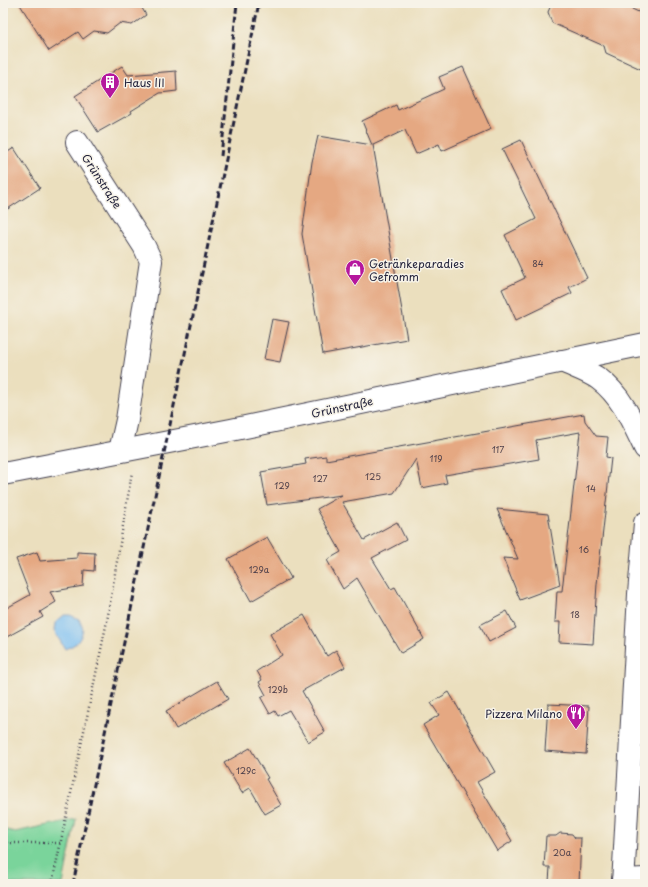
<svg xmlns="http://www.w3.org/2000/svg" width="648" height="887" viewBox="0 0 648 887" font-family="'Playpen Sans',sans-serif">
  <rect width="100%" height="100%" fill="#f7f3e8"/>
  <filter id="ink" filterUnits="userSpaceOnUse"><feTurbulence type="fractalNoise" baseFrequency=".025" numOctaves="2"/><feDisplacementMap in="SourceGraphic" scale="8" xChannelSelector="R" yChannelSelector="G"/><feConvolveMatrix kernelMatrix="1 2 1 2 8 2 1 2 1" color-interpolation-filters="sRGB"/></filter>
  <filter id="wash" filterUnits="userSpaceOnUse"><feTurbulence type="fractalNoise" baseFrequency=".012" numOctaves="4" result="noise"/><feDisplacementMap in="SourceGraphic" scale="16" xChannelSelector="R" yChannelSelector="G"/><feGaussianBlur stdDeviation="0.9" result="paint"/><feColorMatrix in="noise" values="0 0 0 0 0 0 0 0 0 0 0 0 0 0 0 0 0 1.4 0 .05"/><feComposite in="paint" operator="in"/></filter>
  <g filter="url(#wash)">
    <rect width="100%" height="100%" fill="#ebdfbe"/>
    <!-- green -->
    <polygon fill="#7ad49b" stroke="#4e7b6b" points="76,819 63,884 3,884 3,829 15,832"/>
    <!-- water -->
    <path fill="#7cbff2" stroke="#4f7096" d="M 64,615 L 70,615 L 79,619 L 83,629 C 80,642 77,644 65,649 L 54,631 L 55,623 Z"/>
    <g id="blocks">
      <!-- building -->
      <g fill="#e5a882">
        <polygon points="19,3 139,3 146,15 132,25 120,23 107,33 94,31 83,39 78,32 49,51"/>
        <polygon points="552,3 619,3 645,15 645,71 606,53 604,46 552,23 548,12"/>
        <polygon points="122,66 128,75 176,71 177,91 160,93 131,111 132,113 98,132 75,96"/>
        <polygon points="463,67 491,129 442,151 439,144 416,154 405,130 373,145 407,339 323,354 302,234 312,162 318,136 372,145 362,121 396,105 398,110 444,89 439,77"/>
        <polygon points="521,140 587,278 569,287 572,293 516,320 502,289 525,278 505,235 536,219 502,149"/>
        <polygon points="14,148 40,188 3,212 3,155"/>
        <polygon points="272,319 289,322 280,362 264,359"/>
        <polygon points="584,414 585,421 596,436 608,437 606,457 611,458 597,584 593,644 559,642 560,622 555,622 557,591 562,591 580,432 536,440 539,459 445,475 447,483 422,488 416,459 394,493 342,502 364,540 397,522 406,540 372,558 391,589 395,587 424,639 401,653 357,578 343,589 327,560 341,552 317,509 342,495 267,505 261,472 306,464 305,459 326,456 326,460"/>
        <polygon points="497,509 548,514 560,585 520,600 503,558 518,559"/>
        <polygon points="267,537 291,578 251,601 228,559"/>
        <polygon points="37,552 40,561 77,558 77,552 95,553 94,571 84,570 83,586 50,592 56,602 40,612 43,617 3,639 3,610 30,595 16,559"/>
        <polygon points="507,611 516,628 489,642 480,625"/>
        <polygon points="304,615 327,656 336,650 345,667 302,691 325,732 308,742 289,710 278,716 275,711 270,714 261,698 266,695 259,682 262,680 257,671 282,655 270,634"/>
        <polygon points="217,681 228,699 176,729 166,711"/>
        <polygon points="449,692 495,772 477,782 512,841 497,851 423,725 439,715 431,703"/>
        <polygon points="548,704 589,706 586,754 545,751"/>
        <polygon points="250,748 268,778 266,779 281,805 265,814 250,788 242,793 224,763"/>
        <polygon points="560,833 572,834 575,838 581,838 579,884 549,882 550,867 544,867 546,836 556,836"/>
      </g>
    </g>
  </g>
  <g filter="url(#ink)">
    <use href="#blocks" fill-opacity="0" stroke="#403e4f" stroke-width="1"/>
    <g fill="none" stroke-linecap="round" stroke-linejoin="round">
      <defs>
        <g id="minor">
          <polyline points="77,142 144,246 151,261 127,420 120,451"/>
          <path d="M 562,361 C 574,367 588,371 599,379 C 622,396 633,423 645,448"/>
          <polyline points="3,474 231,430 645,344"/>
          <polyline points="623,880 645,879"/>
        </g>
        <polyline id="major" points="623,884 639,594 645,523"/>
      </defs>
      <!-- minor casing -->
      <use href="#minor" stroke="#403e4f" stroke-width="24"/>
      <!-- major casing -->
      <use href="#major" stroke="#403e4f" stroke-width="24"/>
      <!-- path -->
      <g stroke="#403e4f" stroke-width="2.5" stroke-dasharray="1 3" stroke-linecap="butt">
        <polyline points="3,843 60,843"/>
        <polyline points="52,884 107,621 132,472"/>
      </g>
      <!-- minor -->
      <use href="#minor" stroke="#fff" stroke-width="22"/>
      <!-- major -->
      <use href="#major" stroke="#fff" stroke-width="22"/>
      <!-- rail -->
      <g stroke="#22223b" stroke-width="3" stroke-dasharray="6 3" stroke-linecap="butt">
        <polyline points="221,156 237,3"/>
        <polyline points="73,884 259,3"/>
      </g>
    </g>
  </g>
  <!-- icons -->
  <defs>
    <symbol id="building-pin" viewBox="-11 -11 22 30"><path d="M0 17L-7.5 6A9.5 9.5 0 1 1 7.5 6Z" fill="#b5179e" stroke="#f7f3e8"/><path d="M-4-6H4V6H1V3H-1V6H-4ZM-2.5-4.3h1.7v1.8h-1.7ZM.8-4.3h1.7v1.8H.8ZM-2.5-1h1.7V.8h-1.7ZM.8-1h1.7V.8H.8Z" fill="#fff"/></symbol>
    <symbol id="shop-pin" viewBox="-11 -11 22 30"><path d="M0 17L-7.5 6A9.5 9.5 0 1 1 7.5 6Z" fill="#b5179e" stroke="#f7f3e8"/><path d="M-5-2.5h2.3a2.7 3.5 0 0 1 5.4 0H5L5.5 6h-11ZM-1.5-2.5h3a1.5 2.3 0 0 0-3 0Z" fill="#fff"/></symbol>
    <symbol id="restaurant-pin" viewBox="-11 -11 22 30"><path d="M0 17L-7.5 6A9.5 9.5 0 1 1 7.5 6Z" fill="#b5179e" stroke="#f7f3e8"/><path d="M-5-6h1v4h1v-4h1v4h1v-4h1v5L-1.5 .5V6h-2V.5L-5-1ZM5-6V6H3V1.5H1.5Q1.5-4 5-6Z" fill="#fff"/></symbol>
  </defs>
  <g fill-rule="evenodd">
    <use href="#building-pin" x="99" y="71" width="22" height="30"/>
    <use href="#shop-pin" x="344" y="258" width="22" height="30"/>
    <use href="#restaurant-pin" x="565" y="702" width="22" height="30"/>
  </g>
  <g text-anchor="middle" dominant-baseline="central" stroke-width="3" stroke-linejoin="round" paint-order="stroke">
    <!-- number labels -->
    <g font-size="9" fill="#53444d">
      <text x="538" y="263">84</text>
      <text x="498" y="449">117</text>
      <text x="436" y="458">119</text>
      <text x="373" y="476">125</text>
      <text x="320" y="478">127</text>
      <text x="282" y="485">129</text>
      <text x="591" y="488">14</text>
      <text x="584" y="549">16</text>
      <text x="259" y="569">129a</text>
      <text x="575" y="614">18</text>
      <text x="278" y="689">129b</text>
      <text x="246" y="770">129c</text>
      <text x="562" y="852">20a</text>
    </g>
    <!-- poi labels -->
    <g font-size="11" fill="#22223b" stroke="#f7f3e8" text-anchor="start">
      <text x="124" y="82">Haus III</text>
      <text x="369" y="263">Getränkeparadies<tspan x="369" dy="13">Gefromm</tspan></text>
      <text x="562" y="713" text-anchor="end">Pizzera Milano</text>
    </g>
    <!-- street labels -->
    <g font-size="11" fill="#22223b" stroke="#f7f3e8">
      <text transform="translate(102 181) rotate(57)">Grünstraße</text>
      <text transform="translate(342 407) rotate(-12)">Grünstraße</text>
    </g>
  </g>
  <!-- margin -->
  <rect width="648" height="887" fill="none" stroke="#f7f3e8" stroke-width="16"/>
</svg>
